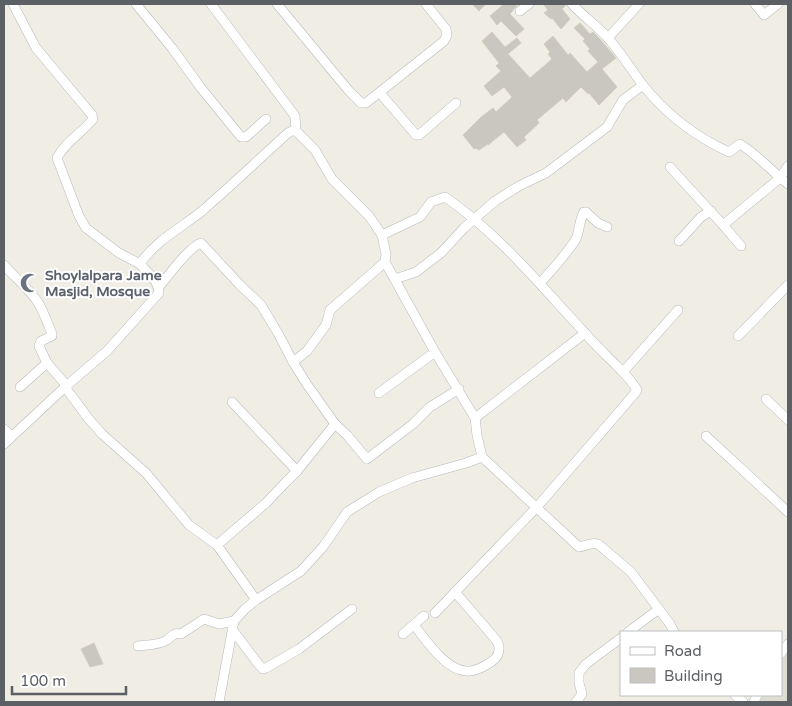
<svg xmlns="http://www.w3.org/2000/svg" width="792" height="706" viewBox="0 0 792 706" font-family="'Varela Round',sans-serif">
  <rect width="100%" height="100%" fill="#efede4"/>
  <!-- education -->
  <polygon fill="#dfdcd2" points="788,652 788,702 759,702 763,695 781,695 781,660"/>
  <!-- building -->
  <g fill="#cac7c1" stroke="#d4cec2">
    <polygon points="472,4 486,4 479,11"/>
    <polygon points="504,4 518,4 510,14 524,29 516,36 501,21 497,25 490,16"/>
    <polygon points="543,4 566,4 566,5 562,9 570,19 561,29 552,18 551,19 544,13 548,10"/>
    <polygon points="580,23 590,34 593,32 599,38 616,58 602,69 617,87 599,105 589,93 588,94 581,87 566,102 563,98 537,120 539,123 524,137 526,140 517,147 504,132 488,145 488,144 479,150 475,148 474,149 463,135 480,118 493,108 496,112 512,97 504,87 492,96 484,86 501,71 496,66 499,63 482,41 492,32 505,47 517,38 521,43 508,54 530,78 552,59 548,54 550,52 544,44 553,36 568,55 570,53 587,72 598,62 588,51 590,49 583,41 585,39 574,28"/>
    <polygon points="94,643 103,664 90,667 81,649"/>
  </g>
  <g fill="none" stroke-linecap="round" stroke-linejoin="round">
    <defs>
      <g id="minor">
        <path d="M 13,4 L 36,48 L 92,115 L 93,119 C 82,133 65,142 57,158 L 79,216 L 86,228 L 119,253 L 140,264"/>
        <polyline points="136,4 172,48 201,88 241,137 246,137 266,119"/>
        <polyline points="211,4 295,116 296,131"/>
        <polyline points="277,4 349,91 361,103 366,103 444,41 447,35 446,29 426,4"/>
        <path d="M 572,4 C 583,16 597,26 608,38 C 621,53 631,69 642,84 C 665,113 696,137 729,152 L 740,144 C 758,155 771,171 788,184"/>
        <polyline points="755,4 764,15 778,4"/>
        <polyline points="520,11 529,4"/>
        <polyline points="608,38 639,4"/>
        <polyline points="380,93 416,135 419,135 456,103"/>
        <polyline points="670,167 723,225 741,246"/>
        <polyline points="723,225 780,178 788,166"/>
        <path d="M 382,235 L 420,217 L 431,202 L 445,197 C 499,234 541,286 585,333 C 595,345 606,355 617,366 C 624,373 632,381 637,390 L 636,392 L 537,507 L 435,613"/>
        <polyline points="679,241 701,217 711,211"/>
        <path d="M 4,265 C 15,278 30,289 39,304 C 44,313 48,324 52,334 L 52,336 L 41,341 L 39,346 L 47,363 L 67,386"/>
        <polyline points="395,279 416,272 441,253 464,228 495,201 519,186 546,173 607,127 623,100 643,85"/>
        <path d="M 540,283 C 553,269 566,255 576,239 C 580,230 579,220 584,212 L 586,212 L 598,223 L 607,227"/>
        <path d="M 159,287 C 167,277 190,246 201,243 L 239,284 L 261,305 L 279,335 L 293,362 L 306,383 L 335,424 L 347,435 L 367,459 L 413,424 L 430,407 L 459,389"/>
        <polyline points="738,336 788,285"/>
        <polyline points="293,362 307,351 326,325 330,310 385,262"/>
        <polyline points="623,372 678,310"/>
        <polyline points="20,387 47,363"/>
        <polyline points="65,387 88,418 102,434 146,473 189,525 217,545 256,600"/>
        <polyline points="379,393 435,352"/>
        <polyline points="766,399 788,420"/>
        <polyline points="232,402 297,471"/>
        <polyline points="475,418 585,333"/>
        <polyline points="4,429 11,436"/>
        <polyline points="706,436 788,512"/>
        <path d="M 4,444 L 65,387 L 107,351 L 159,293 C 159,281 148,273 140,264 C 155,241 181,228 202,211 C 231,186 259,159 288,133 L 292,131 L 296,131 L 315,150 L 332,179 L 369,216 L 382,235 L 386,254 L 385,262 L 435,352 L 475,418 L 477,435 L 482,457 L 579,547 C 585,546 592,542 598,544 L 631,572 L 670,624 L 674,632"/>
        <polyline points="217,545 266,503 285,483 297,471 335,424"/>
        <path d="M 414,625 C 426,640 445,670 466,671 C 474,672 485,666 491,662 C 499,657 501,649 497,641 L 455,592"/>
        <polyline points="232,629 259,665 263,669 266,668 299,649 352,609"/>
        <polyline points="628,632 659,609"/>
        <polyline points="403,634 424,616"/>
        <path d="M 138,646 C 147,645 159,645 167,640 C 172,636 174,632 181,634 L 204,619 L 219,624 L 234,621"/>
        <polyline points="781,653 788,644"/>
        <polyline points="735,695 743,702"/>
        <polyline points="219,702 234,621 245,609 256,600 301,571 323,547 347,512 379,492 393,486 412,478 466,463 482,457"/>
        <polyline points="576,702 582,694 579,683 579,673 586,664 621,638"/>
        <polyline points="754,702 757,695"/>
      </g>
    </defs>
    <!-- minor casing -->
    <use href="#minor" stroke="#b7babe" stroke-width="10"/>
    <!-- minor -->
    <use href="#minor" stroke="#fff" stroke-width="9"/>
  </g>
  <!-- icons -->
  <defs>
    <symbol id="mosque-bare" viewBox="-9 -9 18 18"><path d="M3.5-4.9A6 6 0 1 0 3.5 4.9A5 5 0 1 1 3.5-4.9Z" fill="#6b7280" stroke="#fff" stroke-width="2.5" paint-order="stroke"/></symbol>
  </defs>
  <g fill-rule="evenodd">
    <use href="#mosque-bare" x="16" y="269" width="28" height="28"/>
  </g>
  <g text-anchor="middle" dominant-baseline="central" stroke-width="4" stroke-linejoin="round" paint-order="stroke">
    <!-- worship labels -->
    <g font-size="14" font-weight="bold" fill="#5b616d" stroke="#fff" text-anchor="start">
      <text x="45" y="275">Shoylalpara Jame<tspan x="45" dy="16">Masjid, Mosque</tspan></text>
    </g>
  </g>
  <!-- border -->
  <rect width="792" height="706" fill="none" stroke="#5c6065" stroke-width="10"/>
  <!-- legend -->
  <rect x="620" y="631" width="162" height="65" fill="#ffffff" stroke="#bebfc1"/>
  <rect x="630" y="647" width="25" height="8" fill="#ffffff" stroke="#bebfc1"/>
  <text x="664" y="656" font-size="15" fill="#5c6065">Road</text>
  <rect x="630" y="668" width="25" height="15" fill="#cac7c1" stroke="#bebfc1"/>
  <text x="664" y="681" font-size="15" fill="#5c6065">Building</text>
  <!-- scale -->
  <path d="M12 686v8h114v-8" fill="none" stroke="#5c6065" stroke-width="2.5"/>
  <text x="20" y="686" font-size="15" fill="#5c6065" stroke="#ffffff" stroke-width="4" paint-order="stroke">100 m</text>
</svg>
